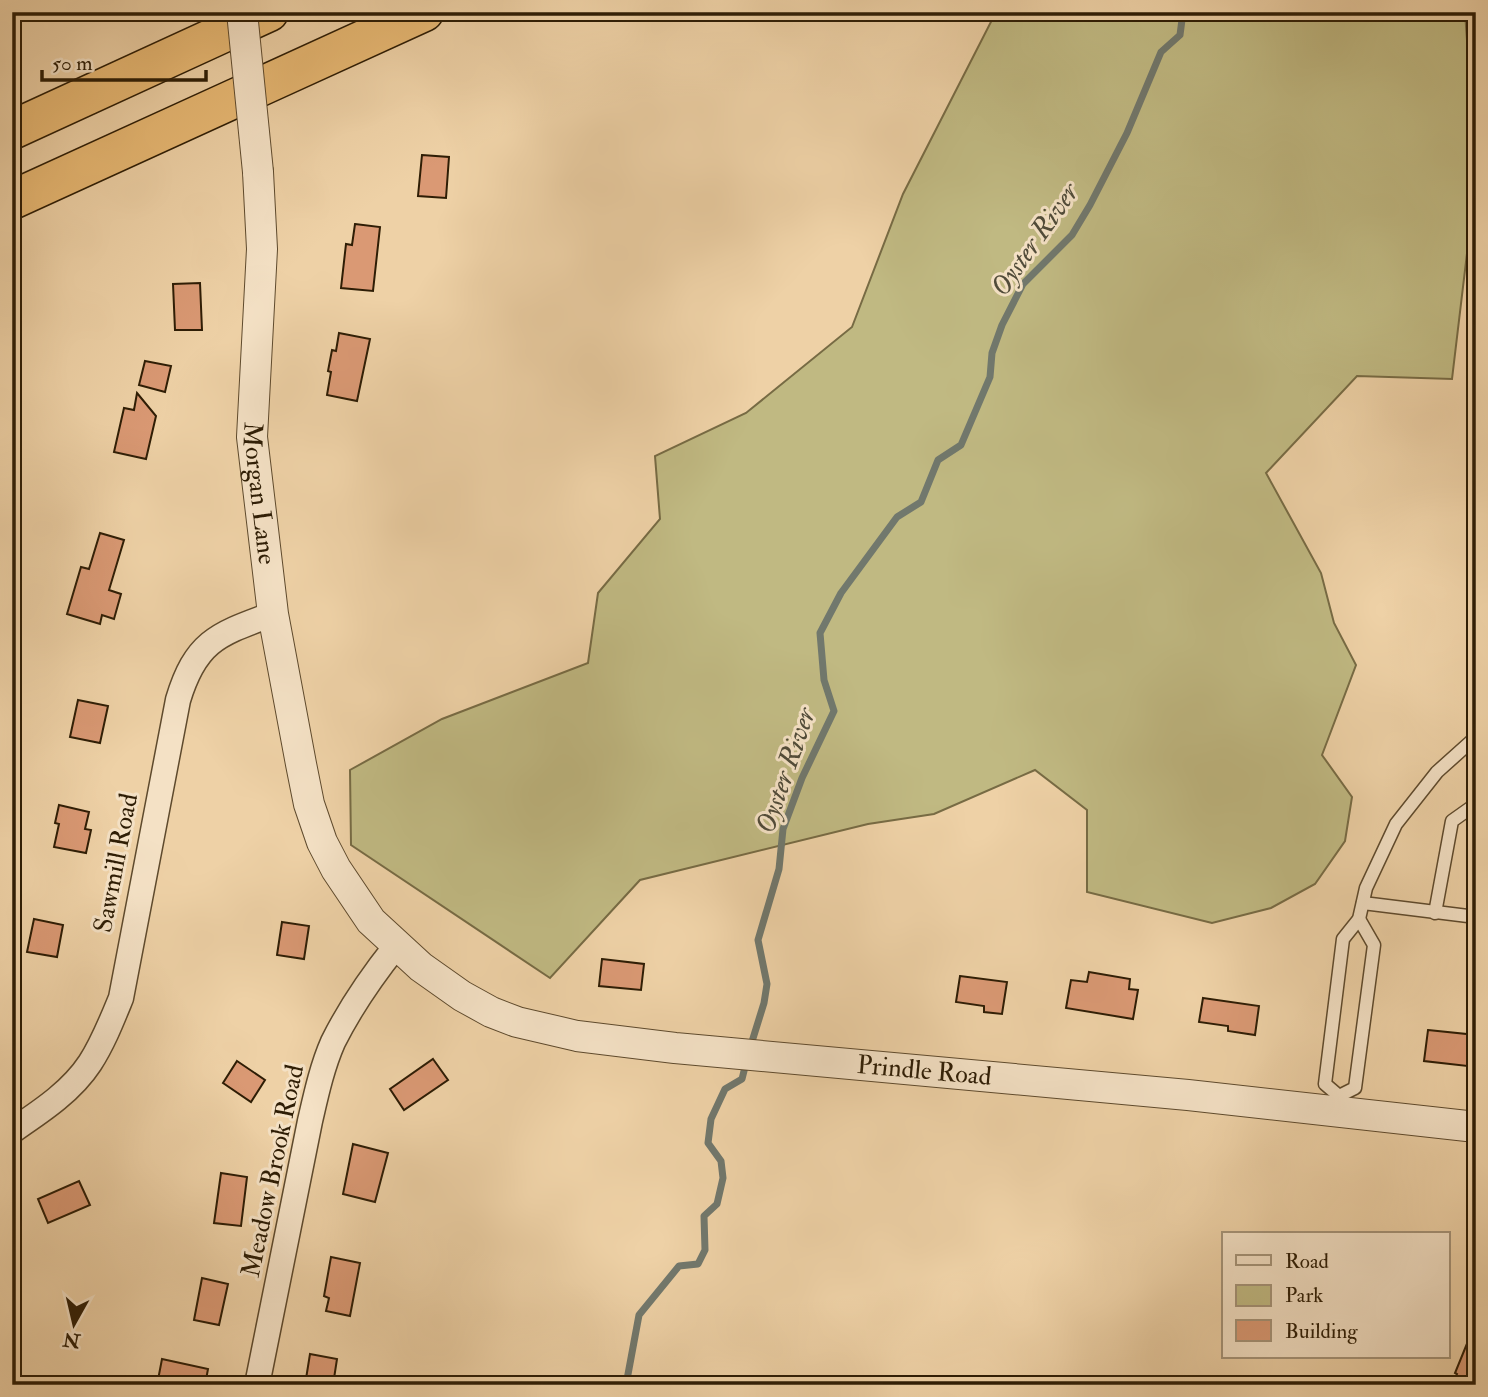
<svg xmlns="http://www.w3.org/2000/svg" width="1488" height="1397" viewBox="0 0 1488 1397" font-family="'IM FELL Double Pica',serif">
  <rect width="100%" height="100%" fill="#eed1a6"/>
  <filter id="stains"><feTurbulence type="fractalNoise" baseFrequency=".00286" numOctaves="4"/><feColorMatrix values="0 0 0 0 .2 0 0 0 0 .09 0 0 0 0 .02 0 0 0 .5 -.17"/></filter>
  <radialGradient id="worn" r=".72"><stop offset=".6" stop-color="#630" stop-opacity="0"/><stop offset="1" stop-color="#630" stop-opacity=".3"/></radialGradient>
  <!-- green -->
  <polygon fill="#c0b982" stroke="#776b44" stroke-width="2" points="996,12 1465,12 1468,54 1476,55 1476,229 1468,245 1452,379 1357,376 1266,473 1321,573 1334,623 1356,665 1322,755 1352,797 1345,841 1315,884 1271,908 1212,923 1087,892 1087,810 1035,770 934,814 868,824 640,880 550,978 351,845 350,770 442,719 588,663 598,593 660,519 655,456 746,413 852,327 903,194"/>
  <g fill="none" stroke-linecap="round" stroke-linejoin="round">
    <!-- stream -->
    <g stroke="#71786d" stroke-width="7">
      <polyline points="750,1048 764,1003 767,984 758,940 779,869 783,829 802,778 834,711 824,680 820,633 841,593 897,517 921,502 938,460 961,445 990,377 992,353 1002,325 1023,284 1072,235 1090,205 1127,133 1161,52 1180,35 1183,12"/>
      <polyline points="626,1385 639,1315 679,1266 698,1264 705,1250 704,1216 717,1204 723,1178 721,1161 708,1143 711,1119 725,1089 742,1079 746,1063"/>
    </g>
  </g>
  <!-- building -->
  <g fill="#da9974" stroke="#2e1d05" stroke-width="2">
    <polygon points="422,155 449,157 446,198 418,196"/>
    <polygon points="355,224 380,227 373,291 341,288 346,244 352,245"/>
    <polygon points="200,283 202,330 175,330 173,284"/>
    <polygon points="339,333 370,339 357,401 327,395 331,372 328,371 332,350 336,351"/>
    <polygon points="145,361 171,366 165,392 139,385"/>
    <polygon points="137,393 156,416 146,459 114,452 124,408 134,410"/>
    <polygon points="100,533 124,540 109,590 121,594 114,619 102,615 100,624 67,614 81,567 89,569"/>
    <polygon points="78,700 108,706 100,743 70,737"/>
    <polygon points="59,805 89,812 85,829 91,830 86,853 54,847 59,824 55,823"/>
    <polygon points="34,919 63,925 57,957 27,952"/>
    <polygon points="282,922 309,926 304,959 277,955"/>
    <polygon points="602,959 644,964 641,990 599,986"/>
    <polygon points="1089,972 1130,979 1129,989 1138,990 1133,1019 1066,1008 1071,980 1087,982"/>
    <polygon points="960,976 1007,982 1002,1014 984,1012 984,1006 956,1002"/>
    <polygon points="1203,998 1259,1006 1255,1035 1228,1031 1228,1026 1199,1022"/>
    <polygon points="1428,1030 1476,1035 1476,1067 1424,1061"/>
    <polygon points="433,1059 448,1080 404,1110 390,1089"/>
    <polygon points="237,1061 265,1080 251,1102 223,1083"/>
    <polygon points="353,1144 388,1153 375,1202 343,1194"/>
    <polygon points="221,1173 247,1177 241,1226 214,1223"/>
    <polygon points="79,1181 90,1205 48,1223 38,1199"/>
    <polygon points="331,1257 360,1263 350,1316 326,1311 329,1298 324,1296"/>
    <polygon points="202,1278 228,1284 219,1325 194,1320"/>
    <polygon points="1475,1324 1476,1385 1453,1385 1457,1374 1455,1373"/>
    <polygon points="310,1354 337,1359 333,1385 305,1385"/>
    <polygon points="162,1359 208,1369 205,1385 157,1385"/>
  </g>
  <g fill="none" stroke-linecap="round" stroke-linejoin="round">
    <defs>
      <g id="service">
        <polyline points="1363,903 1476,917"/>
        <polyline points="1435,913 1452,821 1476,804"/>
        <polyline points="1339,1096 1325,1084 1343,939 1359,919 1366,888 1396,824 1437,772 1476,737"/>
        <polyline points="1339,1096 1355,1088 1374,945 1359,919"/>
      </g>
      <g id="minor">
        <path d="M 12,1131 C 40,1112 71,1092 90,1063 C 103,1043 112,1020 121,998 L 178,700 C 196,640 219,634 273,614"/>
        <path d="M 257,1385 L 310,1121 C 316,1095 322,1067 333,1042 C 350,1008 372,976 396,946"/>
      </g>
      <g id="tertiary">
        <path id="s1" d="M 258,172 L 262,249 L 252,437 L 273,614 L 301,764 L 309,804 L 322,842 L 336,869 L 371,921 L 421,967 L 462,996 L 491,1012 L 517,1022 L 577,1036 L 675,1048 L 1188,1095 L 1476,1127"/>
      </g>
      <g id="motorway">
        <polyline points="12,130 269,12"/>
        <polyline points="12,200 424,12"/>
      </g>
    </defs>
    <!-- service casing -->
    <use href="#service" stroke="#5e4a2d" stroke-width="15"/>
    <!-- minor casing -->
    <use href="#minor" stroke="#5e4a2d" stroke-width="27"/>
    <!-- tertiary casing -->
    <use href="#tertiary" stroke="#5e4a2d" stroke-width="32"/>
    <!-- motorway casing -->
    <use href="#motorway" stroke="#2e1d05" stroke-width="41"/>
    <!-- service -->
    <use href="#service" stroke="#f4e1c5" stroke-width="12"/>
    <!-- minor -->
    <use href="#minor" stroke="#f4e1c5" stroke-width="24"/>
    <!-- tertiary -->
    <use href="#tertiary" stroke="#f4e1c5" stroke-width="30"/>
    <!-- motorway -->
    <use href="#motorway" stroke="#e7b873" stroke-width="38"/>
    <defs>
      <polyline id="tertiary-bridge" points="242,12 258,172"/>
    </defs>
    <!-- tertiary-bridge casing -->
    <use href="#tertiary-bridge" stroke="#5e4a2d" stroke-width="32" stroke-linecap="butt"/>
    <!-- tertiary-bridge -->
    <use href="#tertiary-bridge" stroke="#f4e1c5" stroke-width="30"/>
  </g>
  <g text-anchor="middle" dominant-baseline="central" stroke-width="6" stroke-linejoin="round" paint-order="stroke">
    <!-- street labels -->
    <g font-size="26" fill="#2e1d05" stroke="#f4e1c5">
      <text stroke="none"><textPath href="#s1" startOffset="322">Morgan Lane</textPath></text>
      <text transform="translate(116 863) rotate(-79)">Sawmill Road</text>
      <text stroke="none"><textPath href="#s1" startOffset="1360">Prindle Road</textPath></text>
      <text transform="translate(273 1171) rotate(-78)">Meadow Brook Road</text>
    </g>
    <!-- water labels -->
    <g font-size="28" font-style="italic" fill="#504b39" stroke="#f4e1c5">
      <text transform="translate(1035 240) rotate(-55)">Oyster River</text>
      <text transform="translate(786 771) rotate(-71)">Oyster River</text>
    </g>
  </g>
  <!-- margin -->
  <rect width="1488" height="1397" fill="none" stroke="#eed1a6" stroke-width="42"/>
  <rect x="14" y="14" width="1460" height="1369" fill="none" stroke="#2e1d05" stroke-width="3.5"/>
  <rect x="21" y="21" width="1446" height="1355" fill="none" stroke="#2e1d05" stroke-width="2"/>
  <!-- legend -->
  <rect x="1222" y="1232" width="228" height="126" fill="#f4e1c5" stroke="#a59378" stroke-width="2"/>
  <rect x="1236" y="1255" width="35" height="10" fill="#f4e1c5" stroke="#a59378" stroke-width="2"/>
  <text x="1285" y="1268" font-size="21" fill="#2e1d05">Road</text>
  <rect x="1236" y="1285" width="35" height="21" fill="#c0b982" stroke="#a59378" stroke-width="2"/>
  <text x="1285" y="1302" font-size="21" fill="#2e1d05">Park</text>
  <rect x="1236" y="1320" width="35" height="21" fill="#da9974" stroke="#a59378" stroke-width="2"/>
  <text x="1285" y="1338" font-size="21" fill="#2e1d05">Building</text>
  <!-- north arrow -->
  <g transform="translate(74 1324) rotate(188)" stroke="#f4e1c5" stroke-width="5" paint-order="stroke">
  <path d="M0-5L12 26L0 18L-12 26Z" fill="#2e1d05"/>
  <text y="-10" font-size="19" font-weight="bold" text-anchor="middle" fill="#2e1d05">N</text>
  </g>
  <!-- scale -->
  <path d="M42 70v10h164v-10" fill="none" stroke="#2e1d05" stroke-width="3.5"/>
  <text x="52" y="70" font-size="21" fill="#2e1d05" stroke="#f4e1c5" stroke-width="5" paint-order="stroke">50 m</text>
  <rect width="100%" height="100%" filter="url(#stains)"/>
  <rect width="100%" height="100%" fill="url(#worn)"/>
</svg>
